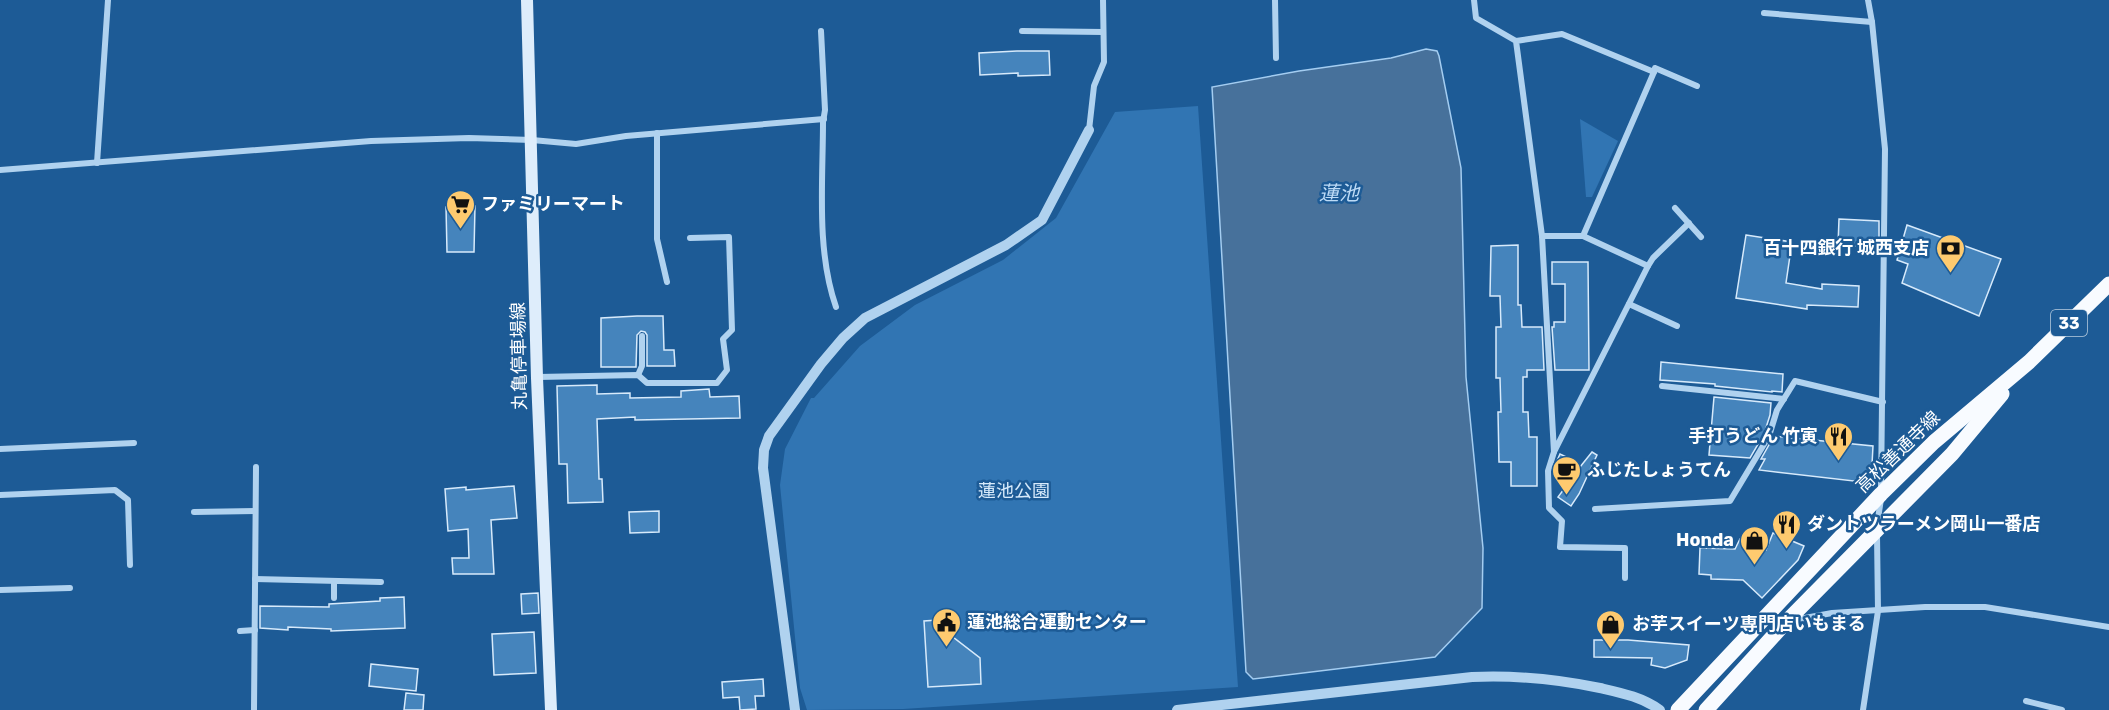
<svg xmlns="http://www.w3.org/2000/svg" width="2109" height="710" viewBox="0 0 2109 710" font-family="Rubik,'Noto Sans JP',sans-serif">
  <rect width="100%" height="100%" fill="#1d5b96"/>
  <!-- green -->
  <g fill="#3175b3">
    <polygon points="1198,106 1238,687 903,709 807,710 800,688 780,485 785,449 811,398 814,398 860,346 915,305 1003,260 1056,218 1115,112"/>
    <polygon points="1580,119 1618,141 1592,197 1586,197"/>
  </g>
  <!-- water -->
  <polygon fill="#47719b" stroke="#a4cdf1" stroke-width="1.5" points="1426,49 1437,51 1439,56 1461,168 1466,377 1483,548 1482,608 1435,657 1253,679 1246,672 1212,87 1299,71 1391,58"/>
  <!-- building -->
  <g fill="#4584bc" stroke="#d7eafb" stroke-width="1.5">
    <polygon points="1017,51 1049,51 1050,75 1018,76 1018,73 980,75 979,53"/>
    <polygon points="475,206 474,252 447,252 446,207"/>
    <polygon points="1839,219 1879,221 1879,247 1838,245"/>
    <polygon points="1907,225 2001,259 1979,316 1902,283 1908,264 1897,260"/>
    <polygon points="1746,235 1792,242 1786,283 1822,289 1822,284 1859,286 1858,307 1807,305 1807,309 1736,298"/>
    <polygon points="1518,245 1518,305 1521,305 1522,327 1542,327 1544,370 1527,370 1527,377 1523,377 1523,412 1528,412 1529,437 1537,437 1537,486 1511,486 1511,462 1499,462 1498,412 1501,412 1500,378 1496,378 1496,327 1501,327 1500,296 1490,296 1491,246"/>
    <polygon points="1552,262 1588,262 1589,370 1555,370 1552,327 1554,327 1554,322 1565,322 1565,284 1552,284"/>
    <polygon points="637,316 663,316 664,350 674,350 675,366 647,366 647,335 645,332 641,331 637,335 636,367 601,367 601,318"/>
    <polygon points="1661,362 1783,374 1782,392 1772,391 1772,392 1715,386 1715,384 1660,380"/>
    <polygon points="597,385 597,394 630,393 630,398 681,397 681,391 709,389 710,397 739,396 740,418 635,420 635,417 597,419 599,479 602,479 603,502 568,503 567,464 559,464 557,386"/>
    <polygon points="1714,397 1771,403 1770,415 1764,434 1750,458 1709,455"/>
    <polygon points="1774,436 1873,446 1871,483 1759,470 1765,459 1761,459"/>
    <polygon points="1592,452 1597,455 1579,494 1571,506 1558,497 1567,485 1564,485 1569,474 1555,468 1556,463 1560,454 1577,462 1576,465 1580,467"/>
    <polygon points="514,486 517,518 491,520 494,574 453,574 452,558 469,558 468,529 448,531 445,489 466,487 466,490"/>
    <polygon points="659,511 659,532 630,533 629,512"/>
    <polygon points="1773,533 1804,546 1798,560 1762,598 1743,580 1711,579 1711,575 1699,574 1700,548 1735,549 1740,539 1766,550"/>
    <polygon points="538,593 539,613 522,614 521,594"/>
    <polygon points="404,597 405,628 331,631 331,629 288,627 288,630 260,628 260,606 329,607 329,604 380,601 380,598"/>
    <polygon points="952,619 953,637 980,658 981,684 928,687 924,621"/>
    <polygon points="534,632 536,673 494,675 492,634"/>
    <polygon points="1594,640 1628,640 1689,645 1687,660 1665,668 1651,665 1652,658 1594,657"/>
    <polygon points="371,664 418,669 416,691 369,686"/>
    <polygon points="763,679 764,696 755,696 756,709 740,710 739,697 723,698 722,682"/>
    <polygon points="406,693 424,695 423,710 404,710"/>
  </g>
  <g fill="none" stroke-linecap="round" stroke-linejoin="round">
    <!-- minor -->
    <g stroke="#b0d2ef" stroke-width="6">
      <polyline points="1275,0 1276,58"/>
      <polyline points="1474,0 1476,18 1516,41 1562,34 1654,72 1583,236 1648,266 1554,452 1542,236 1516,41"/>
      <polyline points="1868,0 1872,22 1885,149 1881,489"/>
      <polyline points="1764,13 1872,22"/>
      <path d="M 821,31 L 825,110 L 823,122 C 823,182 816,250 836,307"/>
      <polyline points="1022,31 1103,32"/>
      <polyline points="1654,72 1655,68 1697,86"/>
      <polyline points="1089,130 1094,86 1104,62 1103,0"/>
      <polyline points="657,133 657,239 667,282"/>
      <polyline points="97,163 108,0"/>
      <polyline points="0,170 371,141 469,138 532,140 576,144 626,136 824,119"/>
      <polyline points="1675,208 1701,237"/>
      <polyline points="1542,236 1583,236"/>
      <polyline points="1648,266 1653,258 1689,223"/>
      <polyline points="1629,304 1677,326"/>
      <polyline points="638,375 642,366 642,336"/>
      <polyline points="538,377 638,375 647,383 717,383 727,370 723,339 732,330 729,237 690,238"/>
      <polyline points="1662,386 1784,399"/>
      <polyline points="0,449 134,443"/>
      <polyline points="1554,452 1548,471 1549,508 1562,521 1560,547 1625,548 1625,578"/>
      <polyline points="0,495 115,490 128,500 130,565"/>
      <polyline points="1595,509 1730,501 1769,436 1777,410 1795,381 1883,402"/>
      <polyline points="194,512 255,511"/>
      <polyline points="1877,525 1881,499"/>
      <polyline points="255,579 381,582"/>
      <polyline points="334,581 334,598"/>
      <polyline points="0,590 70,588"/>
      <polyline points="1794,620 1832,613 1925,607 1985,607 2109,627"/>
      <polyline points="240,631 255,630"/>
      <polyline points="2026,701 2062,710"/>
      <polyline points="254,710 256,467"/>
      <polyline points="1863,710 1878,611 1877,535"/>
    </g>
    <!-- tertiary -->
    <g stroke="#b0d2ef" stroke-width="10">
      <polyline points="795,710 763,468 764,450 769,436 821,364 843,338 865,318 1006,245 1042,220 1089,130"/>
      <path d="M 1177,710 L 1472,677 C 1516,675 1557,679 1600,688 C 1622,693 1642,697 1660,710"/>
    </g>
    <!-- secondary -->
    <polyline stroke="#deedfb" stroke-width="12" points="527,0 537,378 551,710"/>
    <!-- primary -->
    <g stroke="#f8fbff" stroke-width="15">
      <polyline points="1678,710 1881,494 1934,442 2029,362 2109,284"/>
      <polyline points="1706,710 1787,621 1952,454 2002,394"/>
    </g>
  </g>
  <!-- icons -->
  <defs>
    <symbol id="supermarket-pin" viewBox="-11 -11 22 30"><path d="M0 17L-7.5 6A9.5 9.5 0 1 1 7.5 6Z" fill="#feca6f" stroke="#1d5b96"/><path d="M-6-5.5h2.5l.6 2H6L4.5 2H-2.5L-4.4-4H-6ZM-1.5 3.2a1.3 1.3 0 1 0 .1 0ZM3 3.2a1.3 1.3 0 1 0 .1 0Z" fill="#111"/></symbol>
    <symbol id="bank-pin" viewBox="-11 -11 22 30"><path d="M0 17L-7.5 6A9.5 9.5 0 1 1 7.5 6Z" fill="#feca6f" stroke="#1d5b96"/><path d="M-6-4H6V4H-6ZM0-2.3a2.3 2.3 0 1 0 0 4.6a2.3 2.3 0 1 0 0-4.6Z" fill="#111"/></symbol>
    <symbol id="restaurant-pin" viewBox="-11 -11 22 30"><path d="M0 17L-7.5 6A9.5 9.5 0 1 1 7.5 6Z" fill="#feca6f" stroke="#1d5b96"/><path d="M-5-6h1v4h1v-4h1v4h1v-4h1v5L-1.5 .5V6h-2V.5L-5-1ZM5-6V6H3V1.5H1.5Q1.5-4 5-6Z" fill="#111"/></symbol>
    <symbol id="cafe-pin" viewBox="-11 -11 22 30"><path d="M0 17L-7.5 6A9.5 9.5 0 1 1 7.5 6Z" fill="#feca6f" stroke="#1d5b96"/><path d="M-5.5-4.5H6V0H3Q3 3.5 0 3.5H-2.5Q-5.5 3.5-5.5 0ZM3-3.2v2h1.7v-2ZM-6 4.5H4V6H-6Z" fill="#111"/></symbol>
    <symbol id="shop-pin" viewBox="-11 -11 22 30"><path d="M0 17L-7.5 6A9.5 9.5 0 1 1 7.5 6Z" fill="#feca6f" stroke="#1d5b96"/><path d="M-5-2.5h2.3a2.7 3.5 0 0 1 5.4 0H5L5.5 6h-11ZM-1.5-2.5h3a1.5 2.3 0 0 0-3 0Z" fill="#111"/></symbol>
    <symbol id="civic-pin" viewBox="-11 -11 22 30"><path d="M0 17L-7.5 6A9.5 9.5 0 1 1 7.5 6Z" fill="#feca6f" stroke="#1d5b96"/><path d="M-.6-6.5H3V-4.5H.6V-3L4-1V1h2V6H-6V1h2V-1L-.6-3ZM-1.2 2.5V6h2.4V2.5Z" fill="#111"/></symbol>
  </defs>
  <g fill-rule="evenodd">
    <use href="#supermarket-pin" x="444" y="188" width="33" height="45"/>
    <use href="#bank-pin" x="1934" y="232" width="33" height="45"/>
    <use href="#restaurant-pin" x="1822" y="420" width="33" height="45"/>
    <use href="#cafe-pin" x="1550" y="454" width="33" height="45"/>
    <use href="#restaurant-pin" x="1770" y="508" width="33" height="45"/>
    <use href="#shop-pin" x="1738" y="524" width="33" height="45"/>
    <use href="#civic-pin" x="930" y="606" width="33" height="45"/>
    <use href="#shop-pin" x="1594" y="608" width="33" height="45"/>
  </g>
  <g text-anchor="middle" dominant-baseline="central" stroke-width="5" stroke-linejoin="round" paint-order="stroke">
    <!-- shield labels -->
    <rect fill="#1d5b96" stroke="#bbcee0" stroke-width="1.5" x="2051" y="310" width="36" height="26" rx="4.5"/>
    <g font-size="16" font-weight="bold" fill="#fff">
      <text x="2069" y="323">33</text>
    </g>
    <!-- poi labels -->
    <g font-size="18" font-weight="bold" fill="#fff" stroke="#1d5b96" text-anchor="start">
      <text x="481" y="204">ファミリーマート</text>
      <text x="1929" y="248" text-anchor="end">百十四銀行 城西支店</text>
      <text x="1818" y="436" text-anchor="end">手打うどん 竹寅</text>
      <text x="1587" y="470">ふじたしょうてん</text>
      <text x="1807" y="524">ダントツラーメン岡山一番店</text>
      <text x="1734" y="540" text-anchor="end">Honda</text>
      <text x="967" y="622">蓮池総合運動センター</text>
      <text x="1632" y="624">お芋スイーツ専門店いもまる</text>
    </g>
    <!-- street labels -->
    <g font-size="18" fill="#fff" stroke="#1d5b96">
      <text transform="translate(519 356) rotate(-91)">丸亀停車場線</text>
      <text transform="translate(1898 452) rotate(-44)">高松善通寺線</text>
    </g>
    <!-- park labels -->
    <g font-size="18" fill="#d7eafb" stroke="#1d5b96">
      <text x="1014" y="491">蓮池公園</text>
    </g>
    <!-- water labels -->
    <g font-size="20" font-style="italic" fill="#bddbf6" stroke="#1d5b96">
      <text x="1339" y="193">蓮池</text>
    </g>
  </g>
</svg>
